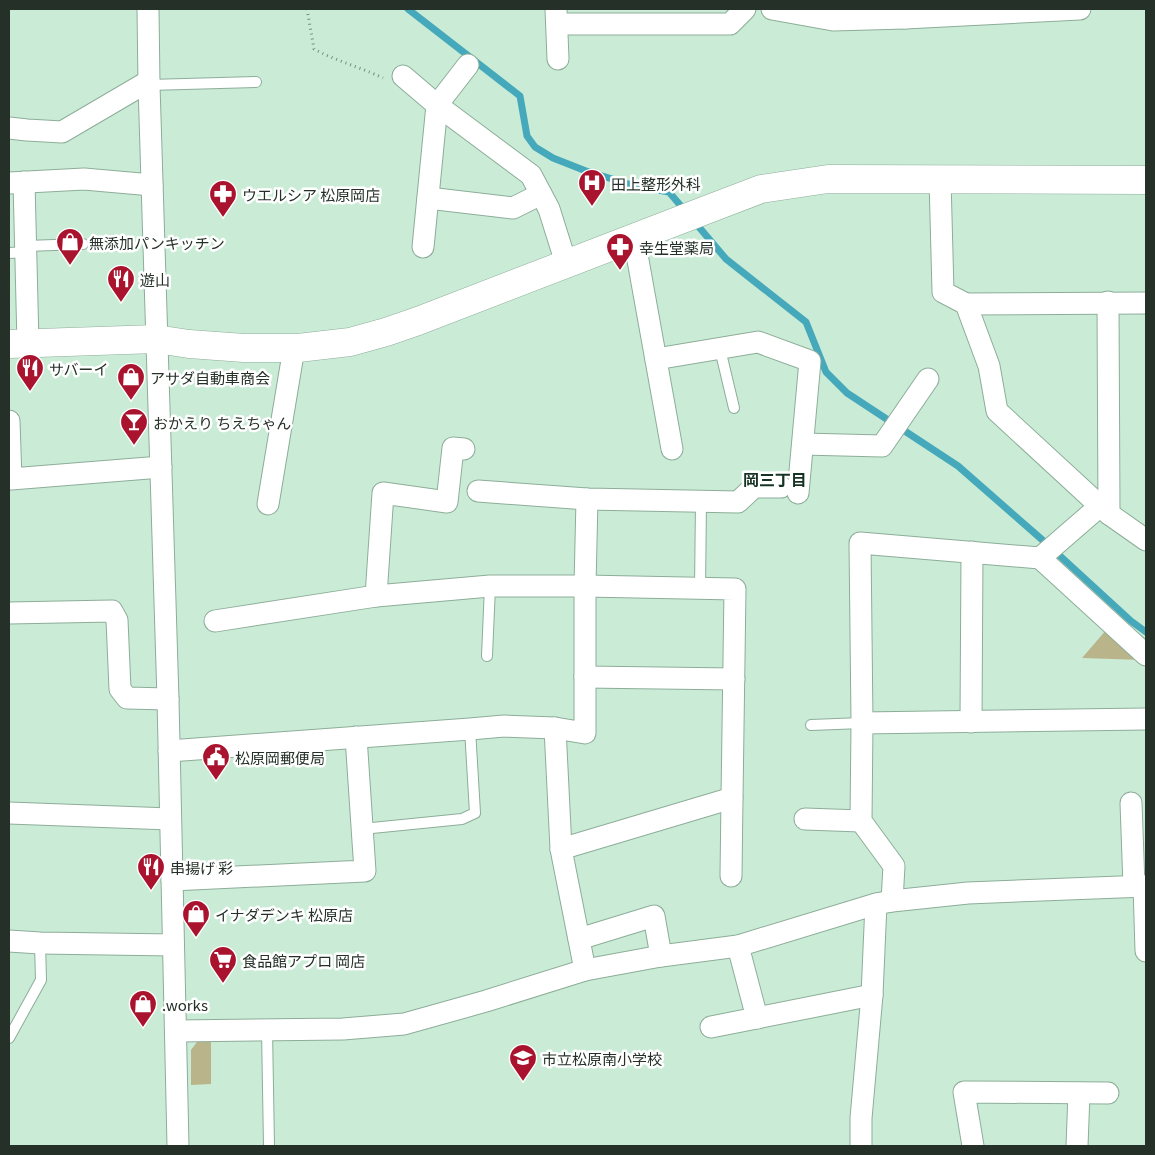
<svg xmlns="http://www.w3.org/2000/svg" width="1155" height="1155" viewBox="0 0 1155 1155" font-family="Georgia,'Noto Sans JP',serif">
  <rect width="100%" height="100%" fill="#caecd6"/>
  <!-- green -->
  <g fill="#b9b489">
    <polygon points="1107,629 1143,660 1082,658"/>
    <polygon points="200,1038 211,1038 211,1084 191,1085 191,1050"/>
  </g>
  <g fill="none" stroke-linecap="round" stroke-linejoin="round">
    <!-- stream -->
    <g stroke="#45a9bb" stroke-width="7">
      <polyline points="408,9 520,96 527,136 535,147 553,158 586,171 635,186 669,192 686,212"/>
      <polyline points="693,220 726,259 806,322 826,372 847,393 958,466 1047,544 1131,621 1146,632"/>
    </g>
    <defs>
      <g id="lane">
        <polyline points="149,85 256,82"/>
        <polyline points="26,246 83,244"/>
        <polyline points="9,253 26,252"/>
        <polyline points="720,349 734,408"/>
        <polyline points="700,589 701,502"/>
        <polyline points="487,656 490,586"/>
        <polyline points="811,725 862,723"/>
        <polyline points="362,829 462,819 475,813 470,729"/>
        <polyline points="267,1030 269,1146"/>
        <polyline points="9,1038 41,980 40,943"/>
      </g>
      <g id="street">
        <polyline points="148,9 149,85 168,699 178,1146"/>
        <polyline points="556,9 558,59"/>
        <polyline points="772,9 833,20 905,18"/>
        <polyline points="905,9 905,18 1080,9"/>
        <polyline points="557,24 730,24 745,9"/>
        <polyline points="403,76 437,105 531,175 549,209 566,263"/>
        <polyline points="9,128 27,130 62,132 149,81"/>
        <polyline points="940,179 943,292 966,304 989,366 997,411 1100,506 1109,514 1146,540"/>
        <polyline points="24,182 28,343"/>
        <polyline points="9,183 84,179 152,185"/>
        <polyline points="428,198 513,208 541,194"/>
        <polyline points="634,238 672,449"/>
        <polyline points="423,247 437,105 468,65"/>
        <polyline points="1108,302 1109,514"/>
        <polyline points="966,304 1146,303"/>
        <polyline points="656,359 758,342 810,361 798,493"/>
        <polyline points="9,421 11,479 161,467"/>
        <polyline points="803,444 882,446 928,379"/>
        <polyline points="478,491 587,499 738,502 754,487 781,487"/>
        <polyline points="268,504 294,348"/>
        <polyline points="1040,558 1146,655"/>
        <polyline points="376,596 383,493 447,502 453,448 464,449"/>
        <polyline points="9,613 112,611 117,620 120,689 127,698 168,699"/>
        <polyline points="215,621 376,596 490,586 585,586 735,589 732,798 561,849"/>
        <polyline points="585,677 734,679"/>
        <polyline points="971,722 972,552"/>
        <polyline points="862,723 1146,719"/>
        <polyline points="169,751 470,729 504,726 555,728"/>
        <polyline points="1131,803 1134,886"/>
        <polyline points="9,813 170,819"/>
        <polyline points="805,819 861,821"/>
        <polyline points="731,876 732,798"/>
        <polyline points="172,880 365,871 356,737"/>
        <polyline points="1144,886 1146,951"/>
        <polyline points="892,901 894,866 861,821 862,723 860,543 1040,558 1100,506"/>
        <polyline points="579,939 654,916 661,956"/>
        <polyline points="9,941 40,943 173,945"/>
        <polyline points="738,946 757,1018"/>
        <polyline points="585,970 561,849 555,728 585,733 585,586 587,499"/>
        <polyline points="711,1027 872,995"/>
        <polyline points="176,1031 343,1029 404,1024 486,1001 585,970 661,956 738,946 876,904 892,901 968,893 1146,886"/>
        <polyline points="861,1146 861,1118 872,995 876,904"/>
        <polyline points="973,1146 964,1092 1108,1093"/>
        <polyline points="1077,1146 1079,1093"/>
      </g>
      <polyline id="secondary" points="9,344 156,339 189,344 244,348 298,348 350,342 386,332 418,321 706,210 761,189 828,179 1146,180"/>
    </defs>
    <!-- lane casing -->
    <use href="#lane" stroke="#8dad99" stroke-width="12"/>
    <!-- street casing -->
    <use href="#street" stroke="#8dad99" stroke-width="23"/>
    <!-- secondary casing -->
    <use href="#secondary" stroke="#8dad99" stroke-width="29"/>
    <!-- path -->
    <path stroke="#778e7f" stroke-width="3" stroke-dasharray="1 4" stroke-linecap="butt" d="M 307,9 L 314,49 C 336,61 360,67 383,78"/>
    <!-- lane -->
    <use href="#lane" stroke="#fff" stroke-width="10"/>
    <!-- street -->
    <use href="#street" stroke="#fff" stroke-width="21"/>
    <!-- secondary -->
    <use href="#secondary" stroke="#fff" stroke-width="28"/>
  </g>
  <!-- icons -->
  <defs>
    <symbol id="hospital-pin" viewBox="-11 -11 22 30"><path d="M0 17L-7.5 6A9.5 9.5 0 1 1 7.5 6Z" fill="#aa132e" stroke="#fff"/><path d="M-5-5h3v3.5h4V-5h3V5h-3V1.5h-4V5h-3Z" fill="#fff"/></symbol>
    <symbol id="pharmacy-pin" viewBox="-11 -11 22 30"><path d="M0 17L-7.5 6A9.5 9.5 0 1 1 7.5 6Z" fill="#aa132e" stroke="#fff"/><path d="M-2-6h4v4h4v4h-4v4h-4v-4h-4v-4h4Z" fill="#fff"/></symbol>
    <symbol id="shop-pin" viewBox="-11 -11 22 30"><path d="M0 17L-7.5 6A9.5 9.5 0 1 1 7.5 6Z" fill="#aa132e" stroke="#fff"/><path d="M-5-2.5h2.3a2.7 3.5 0 0 1 5.4 0H5L5.5 6h-11ZM-1.5-2.5h3a1.5 2.3 0 0 0-3 0Z" fill="#fff"/></symbol>
    <symbol id="restaurant-pin" viewBox="-11 -11 22 30"><path d="M0 17L-7.5 6A9.5 9.5 0 1 1 7.5 6Z" fill="#aa132e" stroke="#fff"/><path d="M-5-6h1v4h1v-4h1v4h1v-4h1v5L-1.5 .5V6h-2V.5L-5-1ZM5-6V6H3V1.5H1.5Q1.5-4 5-6Z" fill="#fff"/></symbol>
    <symbol id="bar-pin" viewBox="-11 -11 22 30"><path d="M0 17L-7.5 6A9.5 9.5 0 1 1 7.5 6Z" fill="#aa132e" stroke="#fff"/><path d="M-6-5H6L.8 .8V4.5H3.5V6h-7V4.5H-.8V.8Z" fill="#fff"/></symbol>
    <symbol id="civic-pin" viewBox="-11 -11 22 30"><path d="M0 17L-7.5 6A9.5 9.5 0 1 1 7.5 6Z" fill="#aa132e" stroke="#fff"/><path d="M-.6-6.5H3V-4.5H.6V-3L4-1V1h2V6H-6V1h2V-1L-.6-3ZM-1.2 2.5V6h2.4V2.5Z" fill="#fff"/></symbol>
    <symbol id="supermarket-pin" viewBox="-11 -11 22 30"><path d="M0 17L-7.5 6A9.5 9.5 0 1 1 7.5 6Z" fill="#aa132e" stroke="#fff"/><path d="M-6-5.5h2.5l.6 2H6L4.5 2H-2.5L-4.4-4H-6ZM-1.5 3.2a1.3 1.3 0 1 0 .1 0ZM3 3.2a1.3 1.3 0 1 0 .1 0Z" fill="#fff"/></symbol>
    <symbol id="school-pin" viewBox="-11 -11 22 30"><path d="M0 17L-7.5 6A9.5 9.5 0 1 1 7.5 6Z" fill="#aa132e" stroke="#fff"/><path d="M0-5L7-2L0 1L-7-2ZM-4 1L0 2.5L4 1V4Q0 6-4 4Z" fill="#fff"/></symbol>
  </defs>
  <g fill-rule="evenodd">
    <use href="#hospital-pin" x="576" y="167" width="32" height="43"/>
    <use href="#pharmacy-pin" x="207" y="178" width="32" height="43"/>
    <use href="#shop-pin" x="54" y="226" width="32" height="43"/>
    <use href="#pharmacy-pin" x="604" y="231" width="32" height="43"/>
    <use href="#restaurant-pin" x="105" y="263" width="32" height="43"/>
    <use href="#restaurant-pin" x="14" y="352" width="32" height="43"/>
    <use href="#shop-pin" x="115" y="361" width="32" height="43"/>
    <use href="#bar-pin" x="118" y="406" width="32" height="43"/>
    <use href="#civic-pin" x="200" y="741" width="32" height="43"/>
    <use href="#restaurant-pin" x="135" y="851" width="32" height="43"/>
    <use href="#shop-pin" x="180" y="898" width="32" height="43"/>
    <use href="#supermarket-pin" x="207" y="944" width="32" height="43"/>
    <use href="#shop-pin" x="127" y="988" width="32" height="43"/>
    <use href="#school-pin" x="507" y="1042" width="32" height="43"/>
  </g>
  <g text-anchor="middle" dominant-baseline="central" stroke-width="5" stroke-linejoin="round" paint-order="stroke">
    <!-- poi labels -->
    <g font-size="15" fill="#243028" stroke="#fff" text-anchor="start">
      <text x="611" y="183">田上整形外科</text>
      <text x="242" y="194">ウエルシア 松原岡店</text>
      <text x="89" y="242">無添加パンキッチン</text>
      <text x="639" y="247">幸生堂薬局</text>
      <text x="140" y="279">遊山</text>
      <text x="49" y="368">サバーイ</text>
      <text x="150" y="377">アサダ自動車商会</text>
      <text x="153" y="422">おかえり ちえちゃん</text>
      <text x="235" y="757">松原岡郵便局</text>
      <text x="170" y="867">串揚げ 彩</text>
      <text x="215" y="914">イナダデンキ 松原店</text>
      <text x="242" y="960">食品館アプロ 岡店</text>
      <text x="162" y="1004">.works</text>
      <text x="542" y="1058">市立松原南小学校</text>
    </g>
    <!-- neighbourhood labels -->
    <g font-size="16" font-weight="bold" fill="#163222" stroke="#fff">
      <text x="775" y="479">岡三丁目</text>
    </g>
  </g>
  <!-- border -->
  <rect width="1155" height="1155" fill="none" stroke="#243028" stroke-width="20"/>
</svg>
